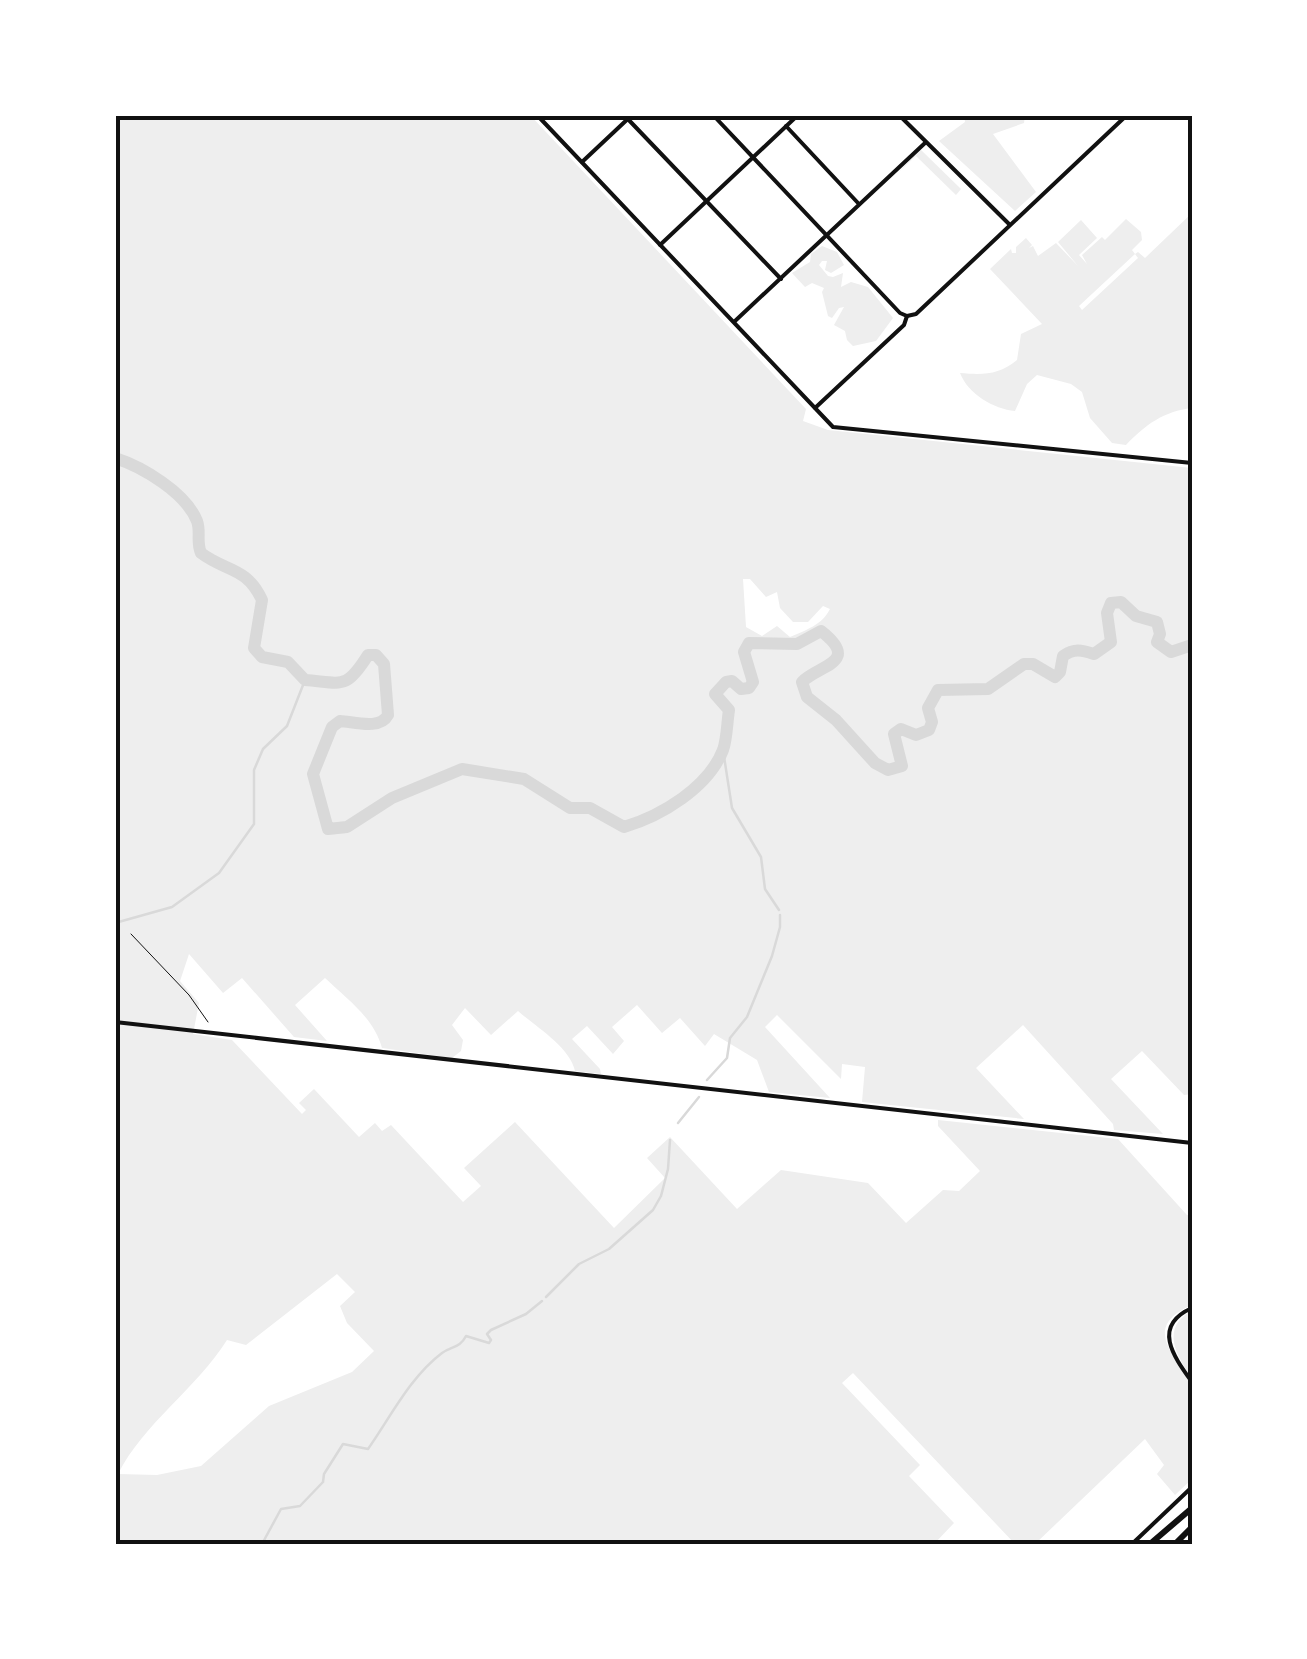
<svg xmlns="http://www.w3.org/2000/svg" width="1307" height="1659" viewBox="0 0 1307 1659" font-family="'Work Sans',sans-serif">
  <rect width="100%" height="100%" fill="#fff"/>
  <!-- green -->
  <g fill="#eee" fill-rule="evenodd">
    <path d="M 115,115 L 530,115 L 806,409 L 803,421 L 828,430 L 1192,468 L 1189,523 L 1192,524 L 1192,1094 L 1184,1095 L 1142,1051 L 1111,1079 L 1163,1134 L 1114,1130 L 1113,1124 L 1023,1025 L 976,1068 L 1024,1119 L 862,1102 L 865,1067 L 842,1064 L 841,1079 L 777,1015 L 765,1027 L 830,1098 L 769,1092 L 757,1060 L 714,1034 L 705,1046 L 680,1018 L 662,1033 L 637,1005 L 612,1027 L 624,1041 L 613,1054 L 587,1026 L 572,1039 L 600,1069 L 601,1074 L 575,1071 C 570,1047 536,1027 518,1011 L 491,1035 L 465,1008 L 452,1025 L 463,1040 L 461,1051 L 452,1058 L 382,1048 C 374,1018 347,999 325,978 L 295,1005 L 327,1041 L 294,1037 L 242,978 L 223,993 L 189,954 L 180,981 L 199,1003 L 193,1034 L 232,1040 L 302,1114 L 306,1110 L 299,1103 L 314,1089 L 359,1137 L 375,1123 L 382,1131 L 391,1125 L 463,1202 L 481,1186 L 464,1168 L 515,1122 L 614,1228 L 665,1178 L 647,1158 L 670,1137 L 737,1209 L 781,1170 L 868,1183 L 906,1223 L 943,1190 L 959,1191 L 980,1171 L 938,1126 L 938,1120 L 1118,1139 L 1187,1215 L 1192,1216 L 1192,1305 C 1133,1330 1188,1364 1192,1390 C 1196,1418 1192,1450 1192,1479 L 1175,1495 L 1157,1474 L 1164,1465 L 1145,1439 L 1035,1544 L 1015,1544 L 853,1373 L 842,1383 L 920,1465 L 909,1476 L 954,1523 L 934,1544 L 115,1544 ZM 743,579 L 750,579 L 766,597 L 777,592 L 780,608 L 793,622 L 808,622 L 823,606 L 830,609 C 822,625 806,630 790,637 L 777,626 L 762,636 L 746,627 ZM 337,1274 L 355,1292 L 340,1306 L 347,1323 L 374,1351 L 352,1372 L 269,1406 L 201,1466 L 157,1475 L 118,1474 C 144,1423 196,1389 227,1340 L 246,1345 Z"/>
    <polygon points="964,115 1025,115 1024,123 993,134 1036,192 1015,211 939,141 965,122"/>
    <polygon points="921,150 961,189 956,195 916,156 891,179"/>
    <path d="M 1192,213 L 1192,408 C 1164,411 1145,425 1126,445 L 1112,443 L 1090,418 L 1082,392 L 1071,384 L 1037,375 L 1027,384 L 1015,411 C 994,409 968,394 960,373 C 983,375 999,375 1017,360 L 1021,334 L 1042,324 L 990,269 L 1011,249 L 1012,253 L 1016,253 L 1016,247 L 1026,238 L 1032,245 L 1029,248 L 1033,246 L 1038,256 L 1056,243 L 1078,266 L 1058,242 L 1081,220 L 1097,238 L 1079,255 L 1087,264 L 1082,255 L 1102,237 L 1105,240 L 1126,219 L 1141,232 L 1142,240 L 1132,250 L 1135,254 L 1079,306 L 1082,310 L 1138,258 L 1135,254 L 1138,252 L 1145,258 Z"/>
    <polygon points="822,246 837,252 844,265 831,273 825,270 827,261 822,261 819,265 828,276 833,277 843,273 841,287 851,282 868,287 893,318 876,341 853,346 847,340 845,331 834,325 844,307 839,308 832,318 828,316 822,292 824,288 812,283 805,287 792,273 810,262 811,254"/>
    <path d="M 1192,1310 L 1192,1379 C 1176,1354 1160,1329 1192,1310 Z"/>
  </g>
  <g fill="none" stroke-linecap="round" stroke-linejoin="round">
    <!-- stream -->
    <g stroke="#d9d9d9" stroke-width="2.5">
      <polyline points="723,750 732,808 761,857 765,889 779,910"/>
      <polyline points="115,923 172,907 219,873 254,824 254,770 263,749 287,726 305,680"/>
      <polyline points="707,1080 727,1058 730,1038 747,1017 772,956 780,927 780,915"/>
      <polyline points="678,1123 699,1097"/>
      <polyline points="546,1297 579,1264 609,1249 653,1210 661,1196 668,1169 670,1140"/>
      <path d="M 262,1544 L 281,1509 L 300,1506 L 323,1482 L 324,1474 L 343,1444 L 368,1449 C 390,1418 410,1377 442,1353 C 452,1346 460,1348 466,1336 L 489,1343 L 491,1340 L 487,1334 L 491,1330 L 526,1314 L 542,1301"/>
    </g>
    <!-- river -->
    <path stroke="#d9d9d9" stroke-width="12" d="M 115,458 C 143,467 186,493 197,521 C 201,532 196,542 201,553 C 226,572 246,566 262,600 L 254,648 L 262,657 L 288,662 L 305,680 C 343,683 346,690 368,655 L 376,655 L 384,664 L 388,715 C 380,730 355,722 340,721 L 332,727 L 313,774 L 328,829 L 347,827 L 392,798 L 462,769 L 524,779 L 570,808 L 590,808 L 624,827 C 661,816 708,788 723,750 C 727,739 727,723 729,710 L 715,694 L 726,682 L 732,681 L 741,689 L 749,688 L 753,682 L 744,652 L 749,643 L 797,644 L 821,631 C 862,663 818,665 802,682 L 807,697 L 836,720 L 875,763 L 888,770 L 902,766 L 894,734 L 901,729 L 916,735 L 929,730 L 932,722 L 928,708 L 938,690 L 988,689 L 1024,664 L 1033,664 L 1055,677 L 1060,672 L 1063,656 C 1074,648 1082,650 1094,654 L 1111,642 L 1107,613 L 1111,603 L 1121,602 L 1136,616 L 1157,622 L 1160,634 L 1157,642 L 1171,652 L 1192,645"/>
    <!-- path -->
    <polyline stroke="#111" stroke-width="1" points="131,934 189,995 208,1022"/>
    <!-- minor -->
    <g stroke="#111" stroke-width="4">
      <polyline points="537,115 833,427 1192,463"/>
      <polyline points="624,115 781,279"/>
      <polyline points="713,115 900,313 907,316"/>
      <polyline points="899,115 1009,224"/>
      <polyline points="786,126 858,203"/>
      <polyline points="582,162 632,115"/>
      <polyline points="660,245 798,115"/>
      <polyline points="735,321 925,143"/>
      <polyline points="815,408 904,325 907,316 916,314 1127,115"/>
      <polyline points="115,1022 1192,1143"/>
      <path d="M 1192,1308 C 1151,1326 1174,1357 1192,1382"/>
      <polyline points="1132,1544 1192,1487"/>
    </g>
    <!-- motorway -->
    <g stroke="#111" stroke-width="6">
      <polyline points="1150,1544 1192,1508"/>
      <polyline points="1175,1544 1192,1527"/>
    </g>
  </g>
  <!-- border -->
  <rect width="1307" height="1659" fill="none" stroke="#ffffff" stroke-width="235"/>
  <rect x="118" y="118" width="1072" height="1424" fill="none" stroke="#111" stroke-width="4"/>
</svg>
